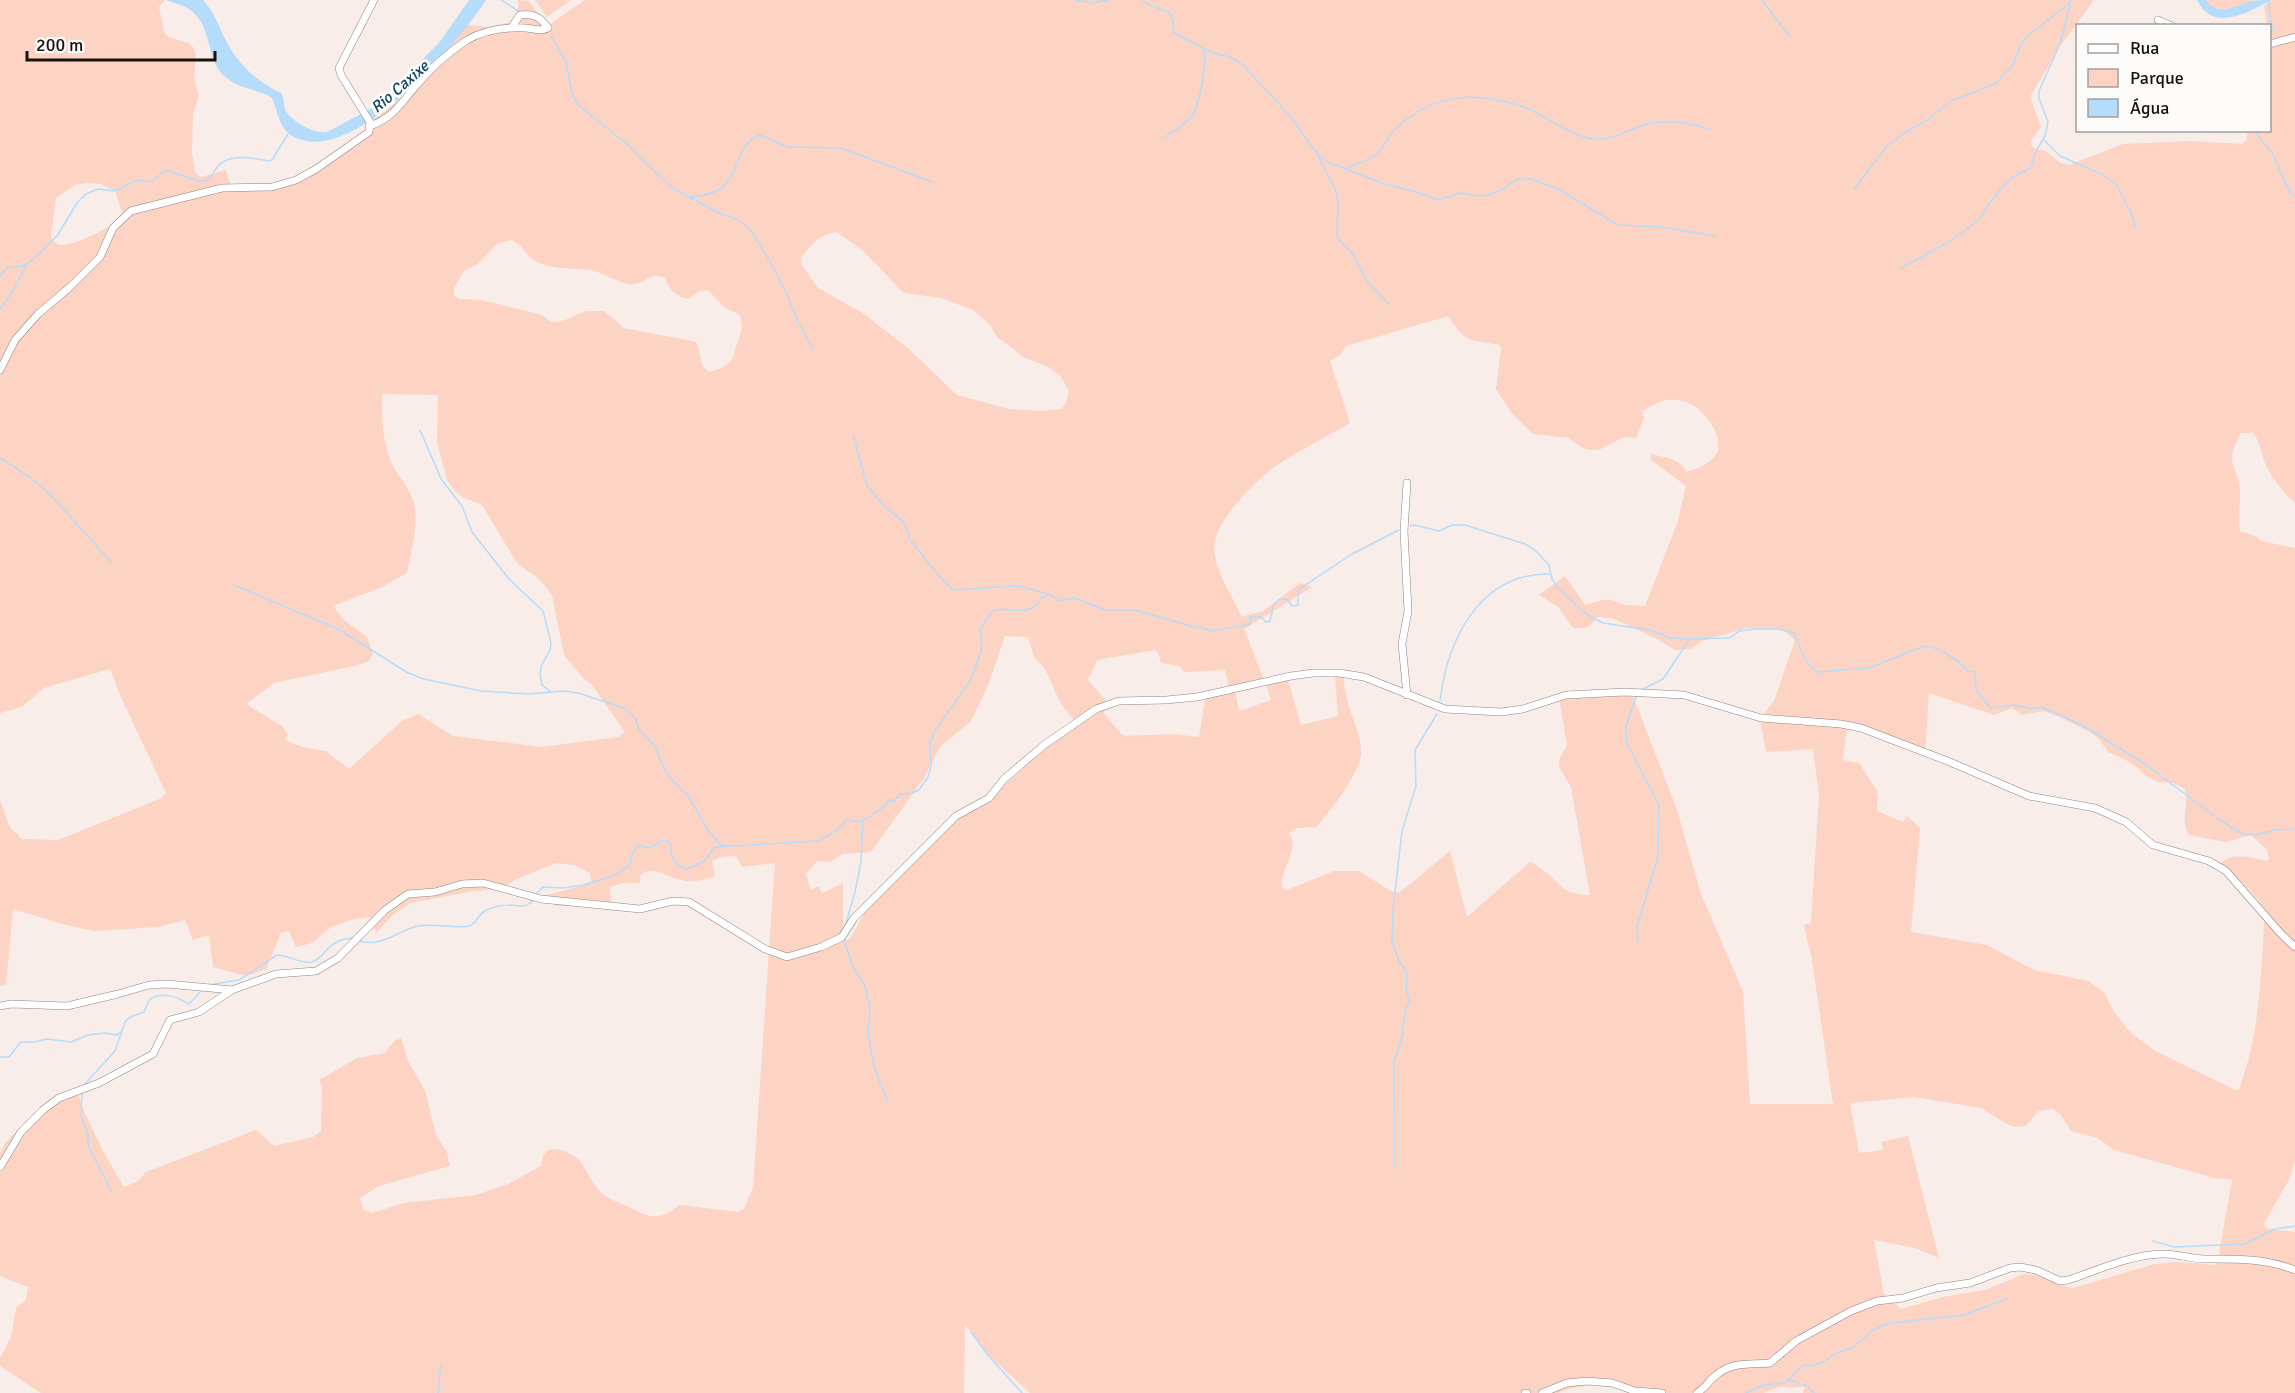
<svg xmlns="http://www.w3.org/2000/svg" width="2295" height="1393" viewBox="0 0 2295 1393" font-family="Signika,sans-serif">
  <rect width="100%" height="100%" fill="#f8ede9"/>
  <!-- green -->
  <g fill="#fdd3c4" fill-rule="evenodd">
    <path d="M 0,0 L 165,0 L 159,7 L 164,32 L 168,37 L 188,43 L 193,47 L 196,55 L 194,79 L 199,96 L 193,114 L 192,153 L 195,173 L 201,177 L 226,170 L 231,187 L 274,185 L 296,179 L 363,138 L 371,121 L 398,101 L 446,52 L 468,25 L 487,27 L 513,22 L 518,15 L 518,0 L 529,1 L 547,26 L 585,0 L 2094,0 L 2061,45 L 2030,97 L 2041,127 L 2031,140 L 2031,145 L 2034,148 L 2046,151 L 2059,162 L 2069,165 L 2123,144 L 2191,141 L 2242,144 L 2246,141 L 2248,131 L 2270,130 L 2270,26 L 2267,25 L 2264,6 L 2271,0 L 2295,0 L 2295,503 C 2283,492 2269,475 2264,460 C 2260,450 2260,442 2253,433 L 2241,433 C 2222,468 2239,462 2240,493 C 2241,506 2237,518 2240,531 L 2257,537 L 2261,541 L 2295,548 L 2295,1161 L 2289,1180 L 2263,1225 L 2269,1229 L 2295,1232 L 2295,1393 L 1803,1393 L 1804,1387 L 1779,1387 L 1763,1393 L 1637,1393 C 1613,1381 1582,1383 1558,1393 L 1030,1393 L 984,1351 L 965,1324 L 964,1393 L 41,1393 L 0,1366 L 0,1358 L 11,1337 L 16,1308 L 26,1300 L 28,1287 L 0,1276 L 0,1153 L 6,1142 L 49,1100 L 77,1089 L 82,1107 L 104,1153 L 124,1187 L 138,1181 L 146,1172 L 256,1130 L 274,1146 L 313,1137 L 321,1131 L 322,1086 L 319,1080 L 357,1058 L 385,1053 L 394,1041 L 401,1038 L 408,1061 L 425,1090 L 436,1135 L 447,1152 L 450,1166 L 379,1186 L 360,1198 L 363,1210 L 372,1213 L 404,1203 L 476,1195 L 508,1184 L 541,1166 C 542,1162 543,1155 545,1153 C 553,1143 572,1154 579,1160 C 588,1170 592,1186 604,1195 C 609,1199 618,1202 625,1205 C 650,1217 656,1223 680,1205 L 738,1212 L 744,1209 L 753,1188 L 775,863 L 742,867 L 736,856 L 722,857 L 712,861 L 715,876 C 704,880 693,883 681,880 C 667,878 653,863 640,876 L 640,883 L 624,883 L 610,887 L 611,904 L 559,906 L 539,897 L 592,883 L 590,873 L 575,865 L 556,863 L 517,879 L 502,888 L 474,891 L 410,903 L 393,915 L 376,933 L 370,917 L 354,919 L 331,927 L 312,943 L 296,947 L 289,931 L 281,933 L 266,969 L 246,976 L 213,967 L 209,935 L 193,940 L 185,920 L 158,927 L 95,931 L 66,925 L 13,909 L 6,985 L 0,986 L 0,800 L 10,827 L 22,839 L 58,840 L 162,798 L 166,793 L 120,695 L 110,669 L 44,688 L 22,707 L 0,713 ZM 86,183 L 100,184 L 115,191 L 123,214 C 118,225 76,245 63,245 C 57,246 54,242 51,237 L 56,198 L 75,185 ZM 837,232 L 863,251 L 904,293 L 941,298 L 973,310 L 991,326 L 996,336 L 1025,358 L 1046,366 L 1060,375 L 1069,391 L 1066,403 L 1061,409 L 1044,411 L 1009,409 L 957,395 L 909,349 L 864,314 L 818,288 L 802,265 L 801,257 C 812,244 820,234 837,232 ZM 512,240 C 516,243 520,245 523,249 C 527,252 528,256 532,259 C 550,271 571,267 591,270 C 604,273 620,284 630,284 C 645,286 648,271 665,278 C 669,290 676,296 688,299 L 699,291 L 708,290 L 724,307 L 740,315 L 742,328 L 732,360 L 722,368 L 709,372 C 697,364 703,353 696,342 L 624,328 L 604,311 L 586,311 L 560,322 L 551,322 L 542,315 L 482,300 L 458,299 L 454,295 L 454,288 L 464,271 L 479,263 L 498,243 ZM 1448,316 C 1467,344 1468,339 1500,345 L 1501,349 L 1496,389 L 1511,412 L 1533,434 L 1568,438 L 1583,448 L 1591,450 L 1599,450 L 1624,437 L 1636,438 L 1644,418 L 1642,411 C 1650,407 1659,401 1668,400 C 1673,400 1681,400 1686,402 C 1702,406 1725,436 1717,453 C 1711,464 1697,469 1686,472 C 1680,458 1666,458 1651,454 L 1651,460 L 1686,486 L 1678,521 L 1645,606 L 1625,605 L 1611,600 L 1602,600 L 1585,605 L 1565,576 L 1539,595 L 1558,607 L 1573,628 C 1585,629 1591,627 1597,617 L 1612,618 L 1657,639 L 1675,650 L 1690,649 L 1702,641 L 1746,628 L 1782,629 L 1795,640 L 1774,701 L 1760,719 L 1766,752 L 1813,749 L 1819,795 L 1811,923 L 1804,925 L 1812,960 L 1833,1104 L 1750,1104 L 1743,992 L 1701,894 L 1676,807 L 1631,691 L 1559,698 L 1567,745 L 1559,760 L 1559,767 L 1571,787 L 1590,895 C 1557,896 1557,874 1530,862 L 1467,917 L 1450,851 L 1399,893 L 1391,891 L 1359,871 L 1334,871 L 1287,890 L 1282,888 C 1279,869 1301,849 1289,833 L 1297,828 L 1316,827 C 1329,814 1361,771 1361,753 C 1361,746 1359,736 1357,730 C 1351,712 1343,694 1344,676 L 1335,675 L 1338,716 L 1301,725 L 1288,680 L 1266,684 L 1271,700 L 1239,711 L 1235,690 L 1265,682 L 1244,629 L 1312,587 L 1300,583 L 1263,611 L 1242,617 C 1232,596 1215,571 1214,548 C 1214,521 1256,480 1277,465 C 1300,450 1326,437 1350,423 L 1330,361 L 1340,355 L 1346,346 ZM 382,394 L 438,395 L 437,442 L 447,480 L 456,492 L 464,498 L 482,505 L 517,563 L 539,579 L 552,595 L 564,655 L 583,678 L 592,685 L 625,732 L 618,737 L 542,747 L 453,736 L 418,714 L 402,721 L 349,769 L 326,751 L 306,748 L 284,740 L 288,735 L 282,726 L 246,704 L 274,683 L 358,665 L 369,661 L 373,654 L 367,637 L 344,620 L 333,606 L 382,587 L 407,573 C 411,552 419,524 414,503 C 410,490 403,482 396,471 C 382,448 382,420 382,394 ZM 1005,636 L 1028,637 L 1034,657 L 1045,669 L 1060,702 L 1076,723 L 988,799 L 966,811 L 928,846 L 864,914 L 850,939 L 846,940 L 843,936 L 843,883 L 822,893 L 818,886 L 811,890 L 806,874 L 817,861 L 830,862 L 843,854 L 871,852 L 924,778 L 940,747 L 971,721 L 989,683 ZM 1155,650 L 1158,652 L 1161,663 L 1180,666 L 1184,672 L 1225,670 L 1229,689 L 1206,695 L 1199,737 L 1173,734 L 1125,736 L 1121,734 L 1103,712 L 1108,707 L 1106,701 L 1088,680 L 1097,660 ZM 1929,693 L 1994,715 L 2012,708 L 2023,715 L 2043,711 L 2060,717 L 2090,732 L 2099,739 L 2108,752 L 2126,760 L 2139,769 L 2146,776 L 2158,782 L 2173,783 L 2185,789 C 2190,808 2179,817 2189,835 L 2226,842 L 2251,835 L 2267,850 L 2269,858 L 2267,861 C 2251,858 2231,850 2219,865 C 2238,875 2252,892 2265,909 C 2261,970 2261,1034 2238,1091 L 2155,1051 L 2131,1033 L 2114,1012 L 2104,992 L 2088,981 L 2034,970 L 1987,945 L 1911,932 L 1920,828 L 1907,816 L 1903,822 L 1877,811 L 1878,792 L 1859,763 L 1843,760 L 1847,729 L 1855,726 L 1925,756 ZM 1914,1097 L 1981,1108 L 2007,1124 L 2015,1127 L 2026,1126 L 2038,1111 L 2053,1109 L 2060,1114 L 2071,1131 L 2098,1138 L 2114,1150 L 2215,1178 L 2232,1180 L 2217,1265 L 2177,1262 L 2155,1264 L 2073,1288 L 2060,1285 L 2036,1275 L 2024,1274 L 1985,1290 L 1943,1297 L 1901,1309 L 1884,1294 L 1874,1240 L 1915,1248 L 1939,1258 L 1908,1136 L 1881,1142 L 1883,1150 L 1859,1153 L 1850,1103 Z"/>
    <polygon points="535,0 571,0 547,17"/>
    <path d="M 2206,0 L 2253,0 C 2239,6 2217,17 2206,0 Z"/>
  </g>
  <!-- water -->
  <g fill="#b5ddfb">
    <path d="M 166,0 L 203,0 C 213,11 218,23 224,37 C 237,63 255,81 281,93 C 285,99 283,105 286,111 C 292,122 315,134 327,132 L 374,107 L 439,43 L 469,0 L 486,0 C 458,44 351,170 292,136 C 278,127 278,109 271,97 C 256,89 237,88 224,76 C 207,60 212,32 195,14 C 188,6 176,4 166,0 Z"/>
    <path d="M 2197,0 L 2206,0 C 2217,17 2236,6 2251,1 C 2257,0 2265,0 2271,0 C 2247,13 2213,33 2197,0 Z"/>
  </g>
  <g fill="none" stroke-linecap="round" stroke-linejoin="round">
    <!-- stream -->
    <g stroke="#b5ddfb" stroke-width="1.5">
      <polyline points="501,0 520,12"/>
      <polyline points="1076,0 1092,3 1108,0"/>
      <polyline points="1142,0 1149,5 1169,12 1173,20 1173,32 1210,52 1230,57 1243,65 1290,116 1318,155 1328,162 1382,183 1416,192 1438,200 1461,193 1478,196 1488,195 1501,190 1518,179 1531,179 1558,189 1618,225 1661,227 1715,236"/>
      <polyline points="1762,0 1790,37"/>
      <polyline points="2268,0 2272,29 2270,40"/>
      <polyline points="551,36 566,62 572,94 578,105 628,145 647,165 674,189 723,215 737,219 750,229 768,258 787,295 798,322 813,349"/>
      <polyline points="2253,130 2272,153 2290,193 2295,196"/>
      <path d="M 1165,137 C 1173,131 1184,125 1191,117 C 1199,107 1208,61 1203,49"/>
      <polyline points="2044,140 2060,156 2101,174 2116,184 2131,213 2135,227"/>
      <polyline points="1318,156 1336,190 1338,204 1337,237 1352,253 1367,281 1390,305"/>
      <path d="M 1346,169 C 1355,164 1367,161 1375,155 C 1385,148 1388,135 1397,127 C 1436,93 1474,91 1521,106 C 1547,115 1569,137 1596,139 C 1612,140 1626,131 1640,126 C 1664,118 1688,122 1712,130"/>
      <polyline points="1854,189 1887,146 1903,134 1927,120 1951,101 1995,84 2013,65 2021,44 2026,37 2070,3"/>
      <path d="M 689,197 C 698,196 709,195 717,191 C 740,179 735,143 760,135 L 788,147 L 841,148 L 932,182"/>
      <polyline points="1901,268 1947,243 1974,224 1980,219 1988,205 2005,184 2013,177 2030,168 2036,151 2045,136 2048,122 2039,98 2039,91 2061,41 2071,0"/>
      <path d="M 0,276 L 7,268 L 22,266 L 30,262 L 57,236 L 77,203 L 86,194 L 98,189 L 115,191 L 137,180 L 152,182 L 165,170 L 199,181 L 206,181 C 212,177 214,171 218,166 C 230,153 254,158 269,161 L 272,160 L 288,134"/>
      <polyline points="0,309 15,288 26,265"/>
      <polyline points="420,430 441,479 462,506 472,532 509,579 543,611 551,643 550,650 541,666 540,675 542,685 551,692"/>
      <path d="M 853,435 L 867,485 L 884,506 L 903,521 L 911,541 L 935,571 L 953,590 L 1019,586 L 1051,595 L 1059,601 L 1074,598 L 1106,610 L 1135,610 L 1194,627 C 1202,626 1205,630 1212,631 C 1214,631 1247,625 1250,624 L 1251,616 L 1261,617 L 1266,622 L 1270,621 L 1274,604 L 1280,599 L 1287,599 L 1292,606 L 1298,605 L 1298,591 L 1301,588 L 1352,554 L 1399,530"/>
      <path d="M 0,458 C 16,468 32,477 46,491 C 70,514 89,540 113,563"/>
      <path d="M 1410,526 L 1414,525 L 1439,531 L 1452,525 L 1465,525 L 1525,544 L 1535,550 L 1549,565 L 1552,579 L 1559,589 L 1586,614 L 1603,623 L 1649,630 L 1671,638 L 1687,639 L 1730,638 L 1739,631 L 1755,629 L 1779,629 L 1794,633 C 1801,648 1803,663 1818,672 L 1869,668 L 1924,646 C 1939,646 1959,661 1968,671 L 1975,672 L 1976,690 L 1990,708 L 2015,705 L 2031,709 L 2042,707 L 2082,725 L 2142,762 L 2220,820 L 2241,833 L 2254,835 L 2276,830 L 2295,829"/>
      <polyline points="234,585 338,629 408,673 424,679 481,691 529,694 564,691 578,693 624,708 635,718 639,729 654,745 668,776 688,796 708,830 722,846"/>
      <polyline points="1643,689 1663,679 1689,640"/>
      <polyline points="1636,697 1626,727 1627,744 1659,805 1658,856 1637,927 1638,941"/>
      <path d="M 1440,701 C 1447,641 1479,573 1549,574"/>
      <path d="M 537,893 L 543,887 L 564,888 L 583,885 L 613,876 L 630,865 L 631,856 L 638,845 L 650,848 L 663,840 L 666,840 L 671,846 C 671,858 674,866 687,869 L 705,861 L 714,847 L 819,841 L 838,829 L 847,819 C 850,820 853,822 856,821 C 866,821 884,808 889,800 L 894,801 L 900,794 L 912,793 L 919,790 L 928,777 L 931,767 L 930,743 L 935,731 L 972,678 L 982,648 L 980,629 L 992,611 C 1009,604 1028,621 1042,598 L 1048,595"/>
      <polyline points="845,926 855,892 861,862 863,820"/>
      <polyline points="844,940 854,969 865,986 870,1008 868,1033 874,1066 887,1101"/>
      <path d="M 360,941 C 382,948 398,930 418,926 C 433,923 458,929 469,926 C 477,924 478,914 485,911 C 491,908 501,905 508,905 C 518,904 525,910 533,900"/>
      <path d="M 208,985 L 239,980 L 277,955 C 288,955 300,964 311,962 C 325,960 326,939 353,938"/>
      <polyline points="0,1057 9,1057 21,1042 34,1042 47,1039 71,1042 88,1035 105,1033 117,1035 122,1031"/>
      <path d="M 84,1085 L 115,1051 L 125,1022 L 130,1017 L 144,1012 L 150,999 C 163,991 177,997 189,1004 L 202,990"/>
      <polyline points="82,1093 81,1116 88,1134 88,1146 112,1193"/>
      <polyline points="1395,1169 1394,1063 1402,1036 1405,1011 1410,1001 1406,988 1407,973 1398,959 1392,942 1393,909 1402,831 1416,786 1415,750 1437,714"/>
      <polyline points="2153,1241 2174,1247 2245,1244 2275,1229 2295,1226"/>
      <polyline points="971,1332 987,1354 1022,1393"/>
      <polyline points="1790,1380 1807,1386 1814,1393"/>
      <polyline points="438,1393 441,1366"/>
      <polyline points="1746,1393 1764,1385 1785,1383 1803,1365 1812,1366 1823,1362 1836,1353 1852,1348 1873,1330 1890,1323 1963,1315 2007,1299"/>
    </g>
    <defs>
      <g id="street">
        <polyline points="2158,20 2172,26"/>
        <polyline points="2270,44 2295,37"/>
        <path d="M 370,126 C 394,117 400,104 415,87 C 429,70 449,52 467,40 C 485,30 505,27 526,28 C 534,29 541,32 548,28 C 540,17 533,13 520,15 L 511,28"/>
        <polyline points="0,370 15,340 38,314 70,287 100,257 113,228 131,211 222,188 272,187 296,180 316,169 369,132 370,122 341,75 339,68 374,0"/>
        <polyline points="1407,695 1402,644 1408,611 1404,531 1407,483"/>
        <polyline points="0,1006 11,1004 67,1006 118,994 149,985 167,984 232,990 276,974 316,971 338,958 385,910 408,894 435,892 462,884 483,883 541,899 640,909 673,901 689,902 765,949 787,957 821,947 842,937 854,918 956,816 989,798 1004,779 1044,745 1096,709 1119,701 1166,700 1197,697 1291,676 1313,673 1339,673 1364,677 1445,709 1501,712 1523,709 1566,695 1625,692 1684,695 1761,718 1841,724 1861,728 1950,762 2029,796 2095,808 2126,822 2153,845 2209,861 2226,871 2282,935 2295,947"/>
        <polyline points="0,1167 21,1132 43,1110 59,1098 99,1083 153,1054 170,1020 199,1012 232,990"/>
        <polyline points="1525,1393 1527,1393"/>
        <polyline points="1542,1393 1567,1383 1587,1381 1612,1383 1635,1391 1662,1393"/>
        <path d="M 1697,1393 C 1704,1389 1708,1382 1715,1376 C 1732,1361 1749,1365 1770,1363 L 1796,1341 L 1851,1311 L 1877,1301 L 1903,1298 L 1936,1288 L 1970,1283 L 2010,1268 L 2020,1267 L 2036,1270 L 2060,1281 L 2068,1280 C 2098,1270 2130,1255 2162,1254 C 2176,1253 2190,1259 2204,1259 C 2236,1259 2264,1258 2295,1270"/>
      </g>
    </defs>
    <!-- street casing -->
    <use href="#street" stroke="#8f8581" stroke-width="8"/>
    <!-- street -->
    <use href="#street" stroke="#fff" stroke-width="7"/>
  </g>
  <g text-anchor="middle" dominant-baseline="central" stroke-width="6" stroke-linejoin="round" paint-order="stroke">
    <!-- water labels -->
    <g font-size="16" font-style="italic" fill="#074669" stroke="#fefcfb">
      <text transform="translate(400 87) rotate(-41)">Rio Caxixe</text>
    </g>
  </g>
  <!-- legend -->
  <rect x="2076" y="24" width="195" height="108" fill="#fefcfb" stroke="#a19e9d" stroke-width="1.5"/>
  <rect x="2088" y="44" width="30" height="9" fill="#ffffff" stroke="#a19e9d" stroke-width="1.5"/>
  <text x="2130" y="54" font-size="18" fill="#151210">Rua</text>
  <rect x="2088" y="69" width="30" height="18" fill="#fdd3c4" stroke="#a19e9d" stroke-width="1.5"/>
  <text x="2130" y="84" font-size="18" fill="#151210">Parque</text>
  <rect x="2088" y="99" width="30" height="18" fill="#b5ddfb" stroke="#a19e9d" stroke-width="1.5"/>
  <text x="2130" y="114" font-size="18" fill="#151210">Água</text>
  <!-- scale -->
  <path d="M27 51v9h188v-9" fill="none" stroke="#151210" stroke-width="3"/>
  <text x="36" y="51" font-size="18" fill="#151210" stroke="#fefcfb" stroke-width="4.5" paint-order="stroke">200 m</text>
</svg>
